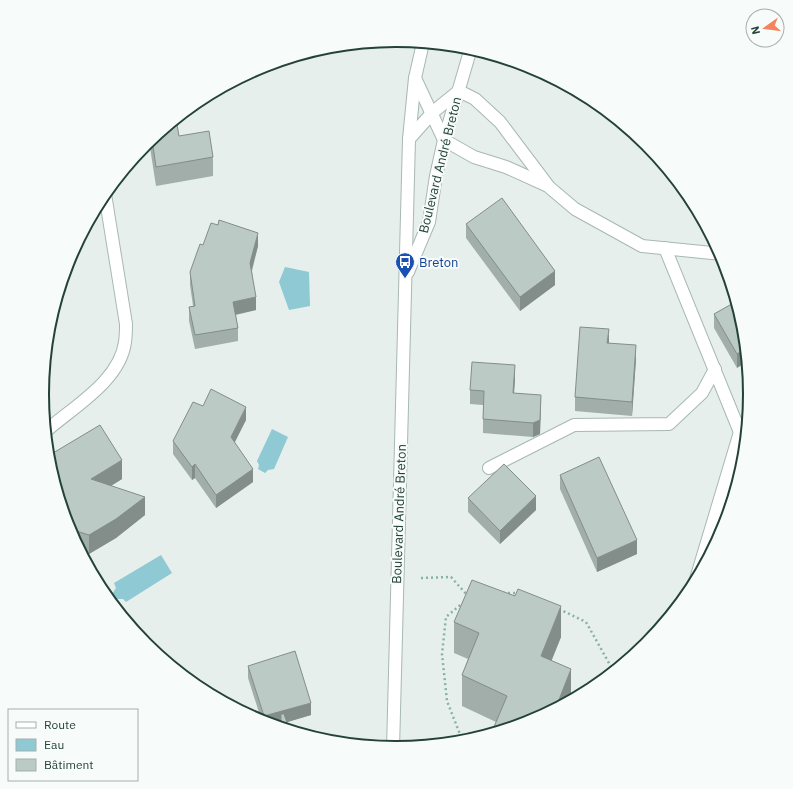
<svg xmlns="http://www.w3.org/2000/svg" width="793" height="789" viewBox="0 0 793 789" font-family="'IBM Plex Sans',sans-serif">
  <rect width="100%" height="100%" fill="#e6efeb"/>
  <!-- water -->
  <g fill="#8ec9d4">
    <polygon points="285,267 309,272 310,306 289,310 279,282"/>
    <polygon points="272,429 288,437 274,469 268,470 265,473 258,469 259,465 257,461"/>
    <polygon points="161,555 172,573 126,602 123,599 115,599 112,594 116,588 114,583"/>
  </g>
  <g fill="none" stroke-linecap="round" stroke-linejoin="round">
    <defs>
      <g id="service">
        <polyline points="665,248 746,447"/>
        <polyline points="489,468 574,425 669,424 702,393 715,369"/>
        <polyline points="693,589 740,432"/>
      </g>
      <g id="minor">
        <polyline points="415,78 444,140 474,157 506,167 546,185"/>
        <polyline points="459,91 475,99 500,122 549,187 575,209 642,246 722,254"/>
        <polyline points="409,139 433,112 459,91"/>
        <polyline points="408,272 429,222 436,176 444,140 471,48"/>
        <path d="M 46,431 C 73,407 120,381 125,342 C 126,336 126,330 126,324 L 105,194"/>
        <polyline points="393,749 409,139 415,78 423,43"/>
      </g>
    </defs>
    <!-- service casing -->
    <use href="#service" stroke="#a8b8b2" stroke-width="14"/>
    <!-- minor casing -->
    <use href="#minor" stroke="#a8b8b2" stroke-width="14"/>
    <!-- path -->
    <g stroke="#86b3a5" stroke-width="2.5" stroke-dasharray="2 3" stroke-linecap="butt">
      <polyline points="421,578 451,577 467,595"/>
      <polyline points="503,593 518,593"/>
      <polyline points="559,609 586,622 614,672"/>
      <polyline points="463,742 447,701 442,654 446,617 465,601"/>
    </g>
    <!-- service -->
    <use href="#service" stroke="#fff" stroke-width="12"/>
    <!-- minor -->
    <use href="#minor" stroke="#fff" stroke-width="12"/>
  </g>
  <!-- wall -->
  <g fill="#a1aea9">
    <polygon points="176,119 179,136 213,157 213,176 156,186 149,141"/>
    <polygon points="466,224 555,285 520,311 466,238"/>
    <polygon points="203,245 258,246 252,271 256,310 236,315 238,328 238,341 195,349 189,321 189,307 193,306 190,285 190,272"/>
    <polygon points="737,301 737,368 714,328 714,314"/>
    <polygon points="609,343 636,359 632,416 575,411 575,397"/>
    <polygon points="515,379 514,393 541,409 540,434 533,437 483,433 483,405 470,404 470,390"/>
    <polygon points="203,406 246,420 234,442 253,482 216,508 195,478 192,480 173,454 173,441"/>
    <polygon points="49,463 122,479 111,486 145,515 116,538 89,554 80,551 69,530"/>
    <polygon points="560,475 637,554 597,572 560,489"/>
    <polygon points="468,498 536,510 500,544 468,512"/>
    <polygon points="454,622 561,637 551,661 571,700 570,702 532,722 496,722 462,706 462,675 468,659 454,653"/>
    <polygon points="248,666 311,715 274,726 262,722 248,678"/>
  </g>
  <!-- shaded-wall -->
  <g fill="#838d89">
    <polygon points="258,233 258,246 250,276 250,263"/>
    <polygon points="555,271 555,285 520,311 520,297"/>
    <polygon points="256,297 256,310 233,315 233,302"/>
    <polygon points="609,329 609,343 607,357 607,343"/>
    <polygon points="636,345 636,359 632,416 632,402"/>
    <polygon points="746,348 748,361 737,368 737,354"/>
    <polygon points="515,365 515,379 513,407 513,393"/>
    <polygon points="541,395 540,434 533,437 533,423"/>
    <polygon points="246,407 246,420 231,450 231,437"/>
    <polygon points="122,460 122,479 91,498 91,479"/>
    <polygon points="195,464 195,478 192,480 192,467"/>
    <polygon points="253,469 253,482 216,508 216,495"/>
    <polygon points="536,496 536,510 500,544 500,531"/>
    <polygon points="145,497 145,515 116,538 89,554 89,535"/>
    <polygon points="637,540 637,554 597,572 597,558"/>
    <polygon points="561,606 561,637 541,687 541,656"/>
    <polygon points="571,669 571,700 570,702 555,710"/>
    <polygon points="311,703 311,715 274,726 264,723 264,716"/>
  </g>
  <!-- building -->
  <g fill="#bbcac4" stroke="#838d89">
    <polygon points="176,119 179,136 209,131 213,157 156,167 152,139"/>
    <polygon points="502,198 555,271 520,297 466,224"/>
    <polygon points="219,220 258,233 250,263 256,297 233,302 238,328 195,335 189,307 195,306 190,272 200,244 203,245 211,223 218,225"/>
    <polygon points="737,301 744,326 746,348 737,354 714,314"/>
    <polygon points="580,327 609,329 607,343 636,345 632,402 575,397"/>
    <polygon points="472,362 515,365 513,393 541,395 540,420 533,423 483,419 484,391 470,390"/>
    <polygon points="211,389 246,407 231,437 253,469 216,495 195,464 192,467 173,441 193,402 203,406"/>
    <polygon points="100,425 122,460 91,479 145,497 116,519 89,535 73,530 64,515 49,463 48,456"/>
    <polygon points="599,457 637,540 597,558 560,475"/>
    <polygon points="504,464 536,496 500,531 468,498"/>
    <polygon points="472,580 515,596 518,589 561,606 541,656 571,669 555,710 532,722 491,734 507,696 462,675 479,633 454,622"/>
    <polygon points="295,651 311,703 264,716 248,666"/>
    <polygon points="281,714 284,714 290,731 281,728"/>
  </g>
  <!-- icons -->
  <defs>
    <symbol id="bus-pin" viewBox="-11 -11 22 30"><path d="M0 17L-7.5 6A9.5 9.5 0 1 1 7.5 6Z" fill="#1a4fb4" stroke="#f7fbf9"/><path d="M-5-6H5V4H4V6H2V4H-2V6H-4V4H-5ZM-3.5-4V0h7V-4ZM-3.5 1.2v1.5H-2V1.2ZM2 1.2v1.5H3.5V1.2Z" fill="#fff"/></symbol>
  </defs>
  <g fill-rule="evenodd">
    <use href="#bus-pin" x="394" y="251" width="22" height="30"/>
  </g>
  <g text-anchor="middle" dominant-baseline="central" stroke-width="4" stroke-linejoin="round" paint-order="stroke">
    <!-- street labels -->
    <g font-size="13" fill="#24423a" stroke="#f7fbf9">
      <text transform="translate(440 165) rotate(-76)">Boulevard André Breton</text>
      <text transform="translate(399 514) rotate(-88)">Boulevard André Breton</text>
    </g>
    <!-- transit labels -->
    <g font-size="13" fill="#164399" stroke="#f7fbf9" text-anchor="start">
      <text x="419" y="262">Breton</text>
    </g>
  </g>
  <!-- crop -->
  <path d="M0 0H793V789H0ZM49 394a347 347 0 1 1 694 0a347 347 0 1 1-694 0Z" fill="#f7fbf9" fill-rule="evenodd"/>
  <path fill="none" stroke="#24423a" stroke-width="2" d="M49 394a347 347 0 1 1 694 0a347 347 0 1 1-694 0Z"/>
  <!-- legend -->
  <rect x="8" y="709" width="130" height="72" fill="#f7fbf9" stroke="#a3b1ad"/>
  <rect x="16" y="722" width="20" height="6" fill="#ffffff" stroke="#a3b1ad"/>
  <text x="44" y="729" font-size="12" fill="#24423a">Route</text>
  <rect x="16" y="739" width="20" height="12" fill="#8ec9d4" stroke="#a3b1ad"/>
  <text x="44" y="749" font-size="12" fill="#24423a">Eau</text>
  <rect x="16" y="759" width="20" height="12" fill="#bbcac4" stroke="#a3b1ad"/>
  <text x="44" y="769" font-size="12" fill="#24423a">Bâtiment</text>
  <!-- north arrow -->
  <g transform="translate(765 28) rotate(256)"><circle r="19" fill="#f7fbf9" stroke="#a3b1ad"/>
  <path d="M0-3L7 15L0 10L-7 15Z" fill="#f4845f"/>
  <text y="-6" font-size="11" font-weight="bold" text-anchor="middle" fill="#24423a">N</text>
  </g>
</svg>
